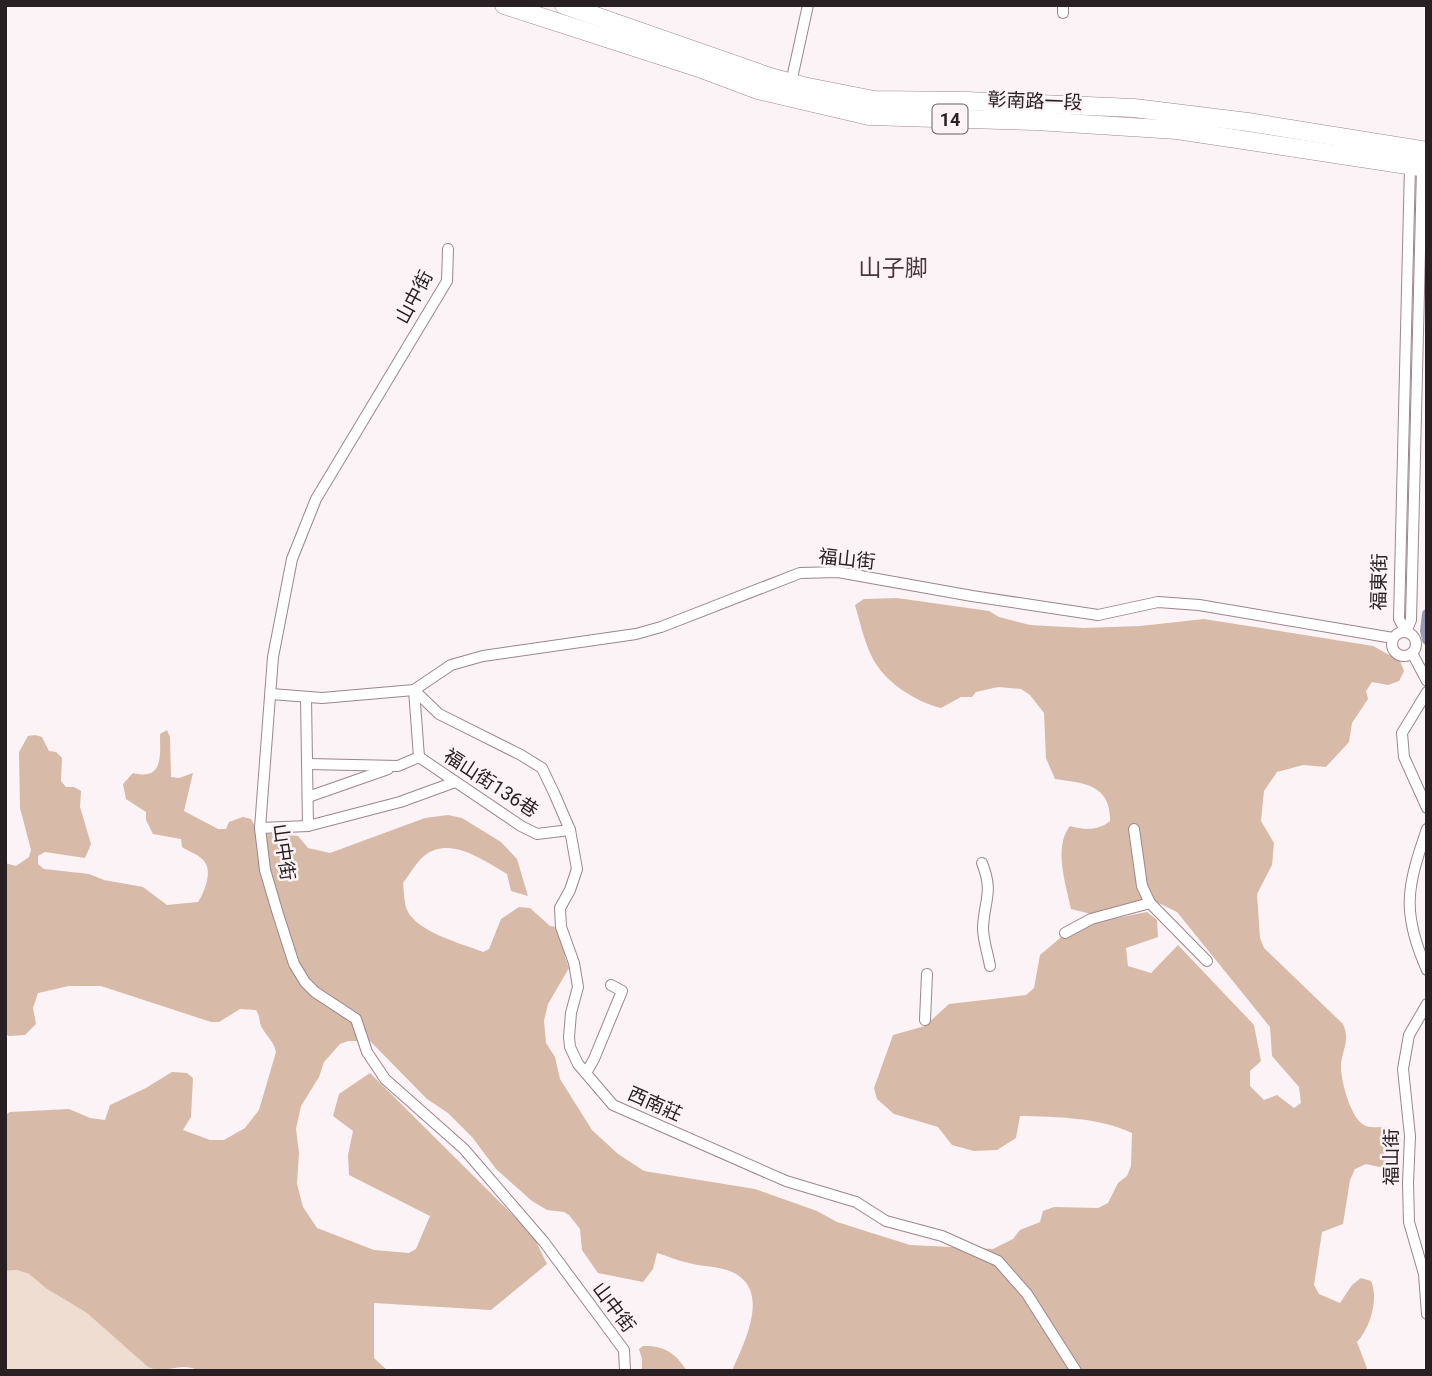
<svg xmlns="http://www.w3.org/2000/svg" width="1432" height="1376" viewBox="0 0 1432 1376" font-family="Roboto,'Noto Sans TC',sans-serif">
  <rect width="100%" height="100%" fill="#fcf3f6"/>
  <!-- green -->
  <polygon fill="#f0ddd1" points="17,1270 29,1274 47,1289 87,1313 148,1366 156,1371 5,1371 5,1271"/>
  <!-- forest -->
  <g fill="#d7baa7">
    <path d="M 897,598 L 989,611 L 999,617 L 1030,625 L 1084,628 L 1140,626 L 1204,619 L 1373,646 L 1400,661 L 1404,671 L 1399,681 L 1388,685 L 1372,682 L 1366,691 L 1368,699 L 1352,723 L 1349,742 L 1326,767 L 1303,765 L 1277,772 L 1264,791 L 1261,821 L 1274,843 L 1272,865 L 1257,894 L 1260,938 L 1264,948 L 1343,1024 C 1351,1042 1341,1050 1341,1067 C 1341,1081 1351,1121 1366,1126 C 1376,1129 1386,1125 1398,1130 C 1404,1146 1397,1155 1388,1169 L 1366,1164 L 1355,1169 L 1350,1180 L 1343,1224 L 1322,1232 L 1314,1285 L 1319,1294 L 1340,1303 L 1352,1285 L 1361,1278 L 1371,1281 C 1379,1299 1370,1328 1357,1342 L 1368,1371 L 732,1371 C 744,1343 772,1290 732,1272 C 719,1266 703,1267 689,1263 C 678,1261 668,1256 657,1253 L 653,1269 L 643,1282 L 598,1273 L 582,1250 L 580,1229 L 569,1215 L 564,1212 L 547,1210 L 532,1201 L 496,1169 L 472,1137 L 448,1113 L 427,1099 L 370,1041 L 348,1041 L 340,1044 L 324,1062 L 319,1077 L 301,1106 L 296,1129 L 299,1153 L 297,1184 L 303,1207 L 317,1228 L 374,1250 L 409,1253 L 416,1249 L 430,1216 L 349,1175 L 348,1155 L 353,1131 L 333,1116 L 339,1094 L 370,1073 L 533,1235 L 547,1264 L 491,1310 L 374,1303 L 374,1358 L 388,1371 L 199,1371 C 179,1360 166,1376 148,1367 L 87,1313 L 47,1289 L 29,1274 L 17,1270 L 5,1271 L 5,1115 L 10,1112 L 69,1109 L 90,1118 L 105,1120 L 110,1105 L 146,1088 L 172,1072 L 187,1073 L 193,1078 L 191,1117 L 183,1130 L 210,1140 L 224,1140 L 245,1128 L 259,1110 L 276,1052 C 274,1041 266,1036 261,1026 C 259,1020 260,1016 256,1010 L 240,1009 L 219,1022 L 211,1022 L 101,986 L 69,986 L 38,993 L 33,1008 L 36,1024 L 25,1035 L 9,1036 L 5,1034 L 5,863 L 16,866 L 29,857 L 31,850 L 20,808 L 19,752 L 28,736 L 35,735 L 42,737 L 49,751 L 56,752 L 62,758 L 61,781 L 66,787 L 74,787 L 81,791 L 80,807 L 91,844 L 85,858 L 45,852 L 38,856 L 38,864 L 44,869 L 89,874 L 104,880 L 143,887 L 167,905 L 198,902 C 205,891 214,869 202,859 C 197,854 188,851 182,847 L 181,839 L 153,834 L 146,820 L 146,812 L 126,799 L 123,784 L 133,773 C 164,781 160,755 160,734 L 167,730 L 170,737 L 171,777 L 179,778 L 193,773 L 184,811 L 218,829 L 226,829 L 229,822 L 243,817 L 251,819 L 259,833 L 298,836 L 308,848 L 330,853 L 425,818 L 448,815 L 462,818 L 501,842 L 517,859 L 528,896 L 511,891 L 507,874 C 484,861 450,835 424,856 C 416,863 409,875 403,883 C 404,891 404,903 407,910 C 418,933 461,943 483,952 L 489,949 L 501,919 L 519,907 L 530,908 L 550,926 L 567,929 L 565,957 L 569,968 L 548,1004 L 544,1021 L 546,1043 L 555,1057 L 560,1079 L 592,1130 L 618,1154 L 644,1171 L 755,1189 L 817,1211 L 837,1222 L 910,1245 L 993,1249 L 1013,1239 L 1020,1230 L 1040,1222 L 1043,1211 L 1054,1207 L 1098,1208 L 1108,1203 L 1118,1183 L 1127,1176 L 1131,1166 L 1132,1133 C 1098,1117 1057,1117 1020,1116 L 1016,1138 L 997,1150 L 974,1151 L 952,1145 L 938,1127 L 894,1114 L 877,1099 L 874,1088 L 893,1035 L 925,1026 L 949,1004 L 1026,995 L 1034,988 L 1040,955 L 1066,933 L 1086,924 L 1147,912 L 1157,920 L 1158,937 L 1126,948 L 1128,966 L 1151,973 L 1178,945 L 1254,1025 L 1261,1061 L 1250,1071 L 1250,1086 L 1264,1100 L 1277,1095 L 1294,1108 L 1301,1103 L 1299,1087 L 1272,1056 L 1270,1027 L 1177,912 L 1150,899 L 1091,914 L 1071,909 C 1066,885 1053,847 1070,826 C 1084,830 1098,831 1110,821 C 1111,784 1083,783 1055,779 L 1046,758 L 1044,713 L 1030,695 L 1021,689 L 998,687 L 976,692 L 972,697 L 961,697 L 941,708 C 916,702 884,682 872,657 C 864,641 860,622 855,605 L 864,599 Z"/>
    <path d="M 643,1346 C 665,1345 676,1354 687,1371 L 642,1371 L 642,1359 L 639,1349 Z"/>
  </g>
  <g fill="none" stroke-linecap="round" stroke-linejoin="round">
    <!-- canal -->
    <polyline stroke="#9c99b6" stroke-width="10" points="1427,614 1425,631 1427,640"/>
    <defs>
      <g id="minor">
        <polyline points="1063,5 1063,13"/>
        <polyline points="791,83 808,5"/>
        <polyline points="448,249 447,281 316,499 292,559 273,657 260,828 265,870 278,914 294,964 305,982 315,992 356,1019 367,1052 385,1079 464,1149 544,1242 624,1350 625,1371"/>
        <circle cx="1404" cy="644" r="12"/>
        <polyline points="1406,632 1399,619 1410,166"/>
        <polyline points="1406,632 1411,620 1422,168"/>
        <polyline points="1412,653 1427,681"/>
        <polyline points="414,690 439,714 521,755 542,768 554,793 570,830 577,869 570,890 560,908 561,927 574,963 578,987 571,1013 569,1037 570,1047 578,1064 613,1105 786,1181 856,1202 886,1221 942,1236 998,1261 1027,1294 1076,1371"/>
        <polyline points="414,690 419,757"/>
        <polyline points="1427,692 1402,733 1404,757 1427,808"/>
        <polyline points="271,694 322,698 414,690 451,665 483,656 636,634 661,627 800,573 838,572 972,596 1098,615 1158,602 1199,605 1393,638"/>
        <polyline points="306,697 308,826"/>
        <polyline points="419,757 521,826 537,834 570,830"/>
        <polyline points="308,764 398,766 419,757"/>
        <polyline points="308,797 388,769"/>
        <polyline points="260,828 308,826 400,802 455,782"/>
        <polyline points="1134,829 1142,886 1150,903"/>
        <path d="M 1427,829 C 1407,887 1401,912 1427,970"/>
        <path d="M 982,863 C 994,893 984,900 983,928 C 983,940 988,954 990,966"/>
        <polyline points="1065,933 1091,919 1150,903 1207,961"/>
        <polyline points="1427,1004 1409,1035 1403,1069 1410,1136 1408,1183 1409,1222 1424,1274 1427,1314"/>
        <polyline points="925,1020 927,974"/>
        <polyline points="586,1073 594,1059 622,991 611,985"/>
      </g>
      <g id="primary">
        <polyline points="504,5 702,69 758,90 869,116 1036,121 1177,130 1427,168"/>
        <polyline points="564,5 770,77 803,86 874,100 966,101 1134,108 1248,122 1427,151"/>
      </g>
    </defs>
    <!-- minor casing -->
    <use href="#minor" stroke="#9b868e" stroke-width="12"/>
    <!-- primary casing -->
    <use href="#primary" stroke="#9b868e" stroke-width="19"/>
    <!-- minor -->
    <use href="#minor" stroke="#fff" stroke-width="10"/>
    <!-- primary -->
    <use href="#primary" stroke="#fff" stroke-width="18"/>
  </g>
  <g text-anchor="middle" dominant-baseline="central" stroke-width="5" stroke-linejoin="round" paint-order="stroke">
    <!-- shield labels -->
    <rect fill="#fcf3f6" stroke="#685f62" stroke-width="2" x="932.5" y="104.5" width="35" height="29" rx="5"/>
    <g font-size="18" font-weight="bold" fill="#292023">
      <text x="950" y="119">14</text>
    </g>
    <!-- street labels -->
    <g font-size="19" fill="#292023" stroke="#fcf3f6">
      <text transform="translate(1035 101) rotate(2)">彰南路一段</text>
      <text transform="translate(414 297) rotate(-62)">山中街</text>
      <text transform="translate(847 559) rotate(6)">福山街</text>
      <text transform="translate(1379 582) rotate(-89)">福東街</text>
      <text transform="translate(491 783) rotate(33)">福山街136巷</text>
      <text transform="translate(284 852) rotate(82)">山中街</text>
      <text transform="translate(655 1104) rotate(24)">西南莊</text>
      <text transform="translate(1391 1157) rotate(-90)">福山街</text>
      <text transform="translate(614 1307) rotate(53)">山中街</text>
    </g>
    <!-- quarter labels -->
    <g font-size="23" fill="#47363d" stroke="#fcf3f6">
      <text x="893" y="268">山子脚</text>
    </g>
  </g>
  <!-- border -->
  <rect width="1432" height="1376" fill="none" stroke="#292023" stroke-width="14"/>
</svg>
